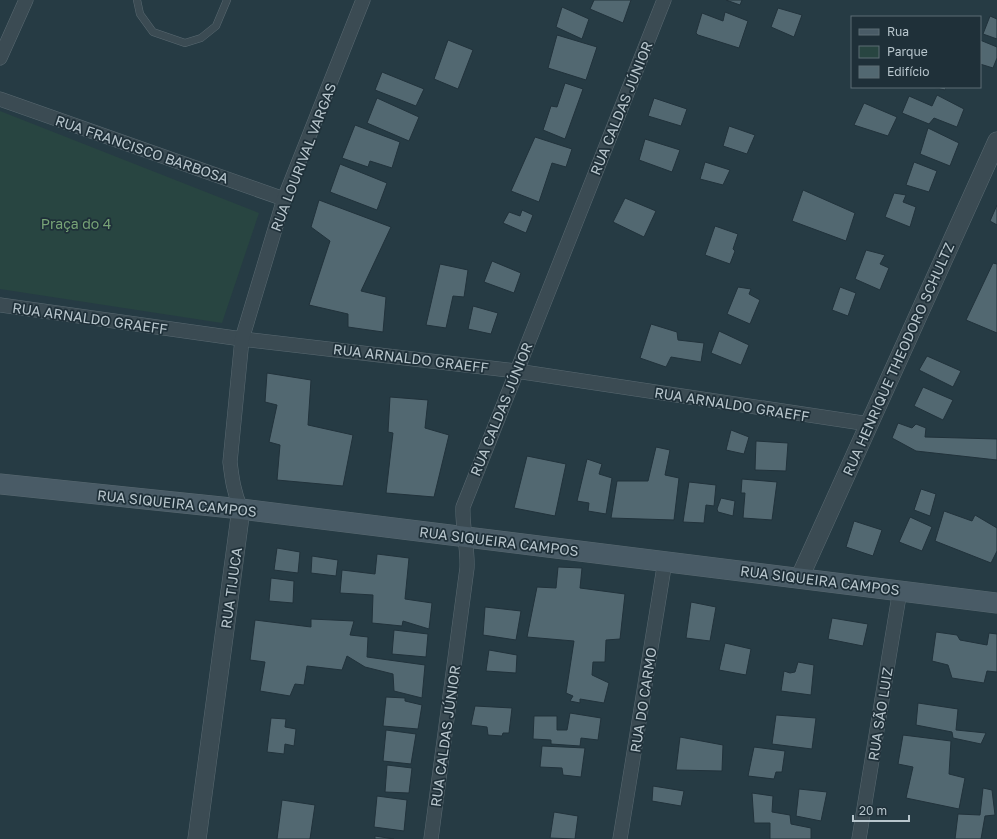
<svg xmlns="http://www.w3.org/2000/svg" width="997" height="839" viewBox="0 0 997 839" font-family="'Golos Text',sans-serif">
  <rect width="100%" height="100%" fill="#263b44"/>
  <!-- green -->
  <polygon fill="#284541" points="0,111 259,213 222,323 0,289"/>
  <!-- building -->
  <g fill="#526871" stroke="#21323b">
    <polygon points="594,0 631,0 623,23 590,9"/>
    <polygon points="726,0 742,0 740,5"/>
    <polygon points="562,7 589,19 582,39 556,27"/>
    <polygon points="778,8 802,15 794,37 771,27"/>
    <polygon points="725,12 748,21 739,48 698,35 696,33 702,13 723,21"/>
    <polygon points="990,16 997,19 997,39 983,34"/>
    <polygon points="557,35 597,47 586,80 548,68"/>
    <polygon points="448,40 473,50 458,89 434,79"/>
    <polygon points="980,40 997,47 997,58 993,68 980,64"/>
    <polygon points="382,72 424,89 416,106 375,90"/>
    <polygon points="565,83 583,89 565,139 543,130 551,106 557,107"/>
    <polygon points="933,87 946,87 945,90"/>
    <polygon points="937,95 964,109 957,127 934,118 929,124 902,113 909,96 932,106"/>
    <polygon points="377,98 419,117 409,141 367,123"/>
    <polygon points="654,98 687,109 681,126 648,116"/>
    <polygon points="864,103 897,117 888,136 854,125"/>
    <polygon points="355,125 400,142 392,168 370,161 368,167 342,158"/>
    <polygon points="729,126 755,135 747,154 723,146"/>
    <polygon points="928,128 959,143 950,166 920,154"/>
    <polygon points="535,137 572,149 566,167 552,163 539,202 511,191"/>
    <polygon points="645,139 680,150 672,172 639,160"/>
    <polygon points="705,162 730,170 723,185 700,179"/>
    <polygon points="914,162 937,171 929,192 906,185"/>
    <polygon points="340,164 387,183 377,210 330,192"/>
    <polygon points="803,190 855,213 846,241 792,221"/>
    <polygon points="894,193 906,195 903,202 916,207 910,227 885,217"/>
    <polygon points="625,198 656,211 644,237 613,222"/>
    <polygon points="319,200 391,227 361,291 386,297 383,332 348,327 348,314 309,305 330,241 311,227"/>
    <polygon points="997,205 997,225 990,221"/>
    <polygon points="522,210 533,215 526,233 503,223 509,212 520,216"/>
    <polygon points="715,226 738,234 733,249 735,251 730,264 705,255"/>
    <polygon points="866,250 885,255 880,264 889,268 880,290 855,279"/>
    <polygon points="492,261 521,273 514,293 484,282"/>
    <polygon points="993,263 997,264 997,333 966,320"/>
    <polygon points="440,264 468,270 464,297 453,296 446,328 426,325"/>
    <polygon points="738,287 751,289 749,294 760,300 750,324 727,314"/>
    <polygon points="840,287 856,293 848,316 832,310"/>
    <polygon points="473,306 498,313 491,334 468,329"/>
    <polygon points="651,324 677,332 678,340 704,343 701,362 671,357 666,367 640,358"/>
    <polygon points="719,331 749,345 741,365 711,353"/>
    <polygon points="927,356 961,371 953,387 919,370"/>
    <polygon points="267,373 311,380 308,425 353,435 343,486 277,480 280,445 269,442 277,405 265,402"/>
    <polygon points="923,387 953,400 943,420 914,406"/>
    <polygon points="390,397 428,400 425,428 449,435 434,497 386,493 393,433 388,432"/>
    <polygon points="898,423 912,428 916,424 926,428 925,437 997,439 997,460 916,451 892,438"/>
    <polygon points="731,430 749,437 744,454 726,450"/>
    <polygon points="756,441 788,443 786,471 755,470"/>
    <polygon points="656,447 670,450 665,475 679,478 674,520 611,518 617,481 648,481"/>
    <polygon points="527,456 566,464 555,516 514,508"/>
    <polygon points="587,459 602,464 599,474 612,478 606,514 588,511 589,503 577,501"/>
    <polygon points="742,479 777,482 772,520 743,518 745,493 741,493"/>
    <polygon points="689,482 716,485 714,506 706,505 704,523 683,522"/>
    <polygon points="921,489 936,494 930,516 914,510"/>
    <polygon points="721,498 735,501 733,516 718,512 717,509"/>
    <polygon points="944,511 972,521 975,515 997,528 997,551 991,563 935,541"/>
    <polygon points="910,517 932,527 922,551 899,542"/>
    <polygon points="854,521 882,530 873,556 846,547"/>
    <polygon points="277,548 300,552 298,573 274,570"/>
    <polygon points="377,554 409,558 405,599 432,603 429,629 403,621 402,626 372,623 373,595 340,593 342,570 375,574"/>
    <polygon points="312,556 338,560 336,576 311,573"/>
    <polygon points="558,567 582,568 580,588 625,594 620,639 606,640 605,662 593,662 592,675 609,683 604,703 580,699 580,703 570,701 573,696 566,693 574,641 527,637 537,587 556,588"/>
    <polygon points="271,578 294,581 293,603 269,601"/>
    <polygon points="691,602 716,607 710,641 686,638"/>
    <polygon points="485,607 521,611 516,640 483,635"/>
    <polygon points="832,618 868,624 863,646 828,639"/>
    <polygon points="311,619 354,621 350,635 368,637 367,657 425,665 422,698 394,691 393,674 365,667 347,656 342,670 307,666 304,685 295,684 290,696 260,691 265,662 250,660 255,620 311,627"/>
    <polygon points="394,630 428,634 426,657 392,654"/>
    <polygon points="936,632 957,635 960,640 987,645 989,633 997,634 997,672 987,671 984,683 952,678 948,665 932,661"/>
    <polygon points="725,643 751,649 746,675 719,670"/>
    <polygon points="489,650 517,655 516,673 486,671"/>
    <polygon points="798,662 814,665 811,695 781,691 784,671 790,673 795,672"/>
    <polygon points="386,697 405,698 405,701 422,705 418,729 383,726"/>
    <polygon points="918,703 958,709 956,730 986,733 981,744 953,738 952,732 916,725"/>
    <polygon points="475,706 512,708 509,733 503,733 502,736 488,735 487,727 471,725"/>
    <polygon points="570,713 601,718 598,740 581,738 580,746 551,744 551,740 533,739 534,716 557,716 557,730 567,730"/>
    <polygon points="776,715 816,718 812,749 772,744"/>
    <polygon points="271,718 286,719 285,727 296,729 294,746 285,744 284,754 267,752"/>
    <polygon points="386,730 416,734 411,764 383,761"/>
    <polygon points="903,735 951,741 949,774 965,778 959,809 906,798 913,767 898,764"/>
    <polygon points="680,737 723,745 722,771 676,770"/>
    <polygon points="542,746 585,748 581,777 563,775 562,768 540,767"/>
    <polygon points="754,747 785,751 782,772 776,772 774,779 748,776"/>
    <polygon points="387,765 412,768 409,793 385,792"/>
    <polygon points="653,786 684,791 681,806 652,801"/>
    <polygon points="983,788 992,790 995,815 985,816 981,839 955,839 958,814 980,815"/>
    <polygon points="799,789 827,792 821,821 796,816"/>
    <polygon points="752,793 773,796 772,812 790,815 791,824 811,828 811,839 770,839 770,823 754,823"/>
    <polygon points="377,796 407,800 404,831 374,827"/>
    <polygon points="282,800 315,805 310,839 277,839"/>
    <polygon points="554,812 578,816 575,839 550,838"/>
    <polygon points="375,836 394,839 375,839"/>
  </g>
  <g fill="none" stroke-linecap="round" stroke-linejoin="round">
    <defs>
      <polyline id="service" points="137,0 140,14 153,32 185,43 201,38 216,26 227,0"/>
      <g id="minor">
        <polyline points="0,58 26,0"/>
        <polyline points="0,99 284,199"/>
        <polyline points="0,305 242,339 516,371 869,424"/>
        <path d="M 241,509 C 234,493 232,479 230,462 L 242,339 L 284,199 L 363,0"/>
        <path d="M 431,839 L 467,568 C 468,547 462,527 463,507 L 664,0"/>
        <polyline points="620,839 665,561"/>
        <polyline points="859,839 900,590"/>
      </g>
      <g id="tertiary">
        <polyline points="800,577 997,141"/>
        <polyline points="197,839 241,509"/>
      </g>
      <polyline id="secondary" points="0,484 241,509 997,603"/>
    </defs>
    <!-- service casing -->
    <use href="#service" stroke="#596971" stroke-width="8"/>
    <!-- minor casing -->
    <use href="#minor" stroke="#596971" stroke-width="15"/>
    <!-- tertiary casing -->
    <use href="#tertiary" stroke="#596971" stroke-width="19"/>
    <!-- secondary casing -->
    <use href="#secondary" stroke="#596971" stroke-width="21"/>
    <!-- service -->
    <use href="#service" stroke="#3b4b53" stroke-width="7"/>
    <!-- minor -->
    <use href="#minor" stroke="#3b4b53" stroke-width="14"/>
    <!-- tertiary -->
    <use href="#tertiary" stroke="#3b4b53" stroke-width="18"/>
    <!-- secondary -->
    <use href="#secondary" stroke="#495b66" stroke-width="20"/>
  </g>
  <g text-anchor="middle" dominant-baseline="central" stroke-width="3.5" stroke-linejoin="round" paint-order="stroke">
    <!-- street labels -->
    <g font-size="14" fill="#b8c6cd" stroke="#1f3039">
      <text transform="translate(621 108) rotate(-68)">RUA CALDAS JÚNIOR</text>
      <text transform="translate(142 149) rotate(19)">RUA FRANCISCO BARBOSA</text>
      <text transform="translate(303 157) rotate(-69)">RUA LOURIVAL VARGAS</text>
      <text transform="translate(90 318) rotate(8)">RUA ARNALDO GRAEFF</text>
      <text transform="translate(411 358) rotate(7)">RUA ARNALDO GRAEFF</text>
      <text transform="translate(898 359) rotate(-66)">RUA HENRIQUE THEODORO SCHULTZ</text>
      <text transform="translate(732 404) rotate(9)">RUA ARNALDO GRAEFF</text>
      <text transform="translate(501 409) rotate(-68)">RUA CALDAS JÚNIOR</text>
      <text transform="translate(177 503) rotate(6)">RUA SIQUEIRA CAMPOS</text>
      <text transform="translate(499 541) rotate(7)">RUA SIQUEIRA CAMPOS</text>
      <text transform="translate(820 580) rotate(7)">RUA SIQUEIRA CAMPOS</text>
      <text transform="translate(231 588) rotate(-82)">RUA TIJUCA</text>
      <text transform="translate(643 700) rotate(-81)">RUA DO CARMO</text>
      <text transform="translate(880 714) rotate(-81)">RUA SÃO LUIZ</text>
      <text transform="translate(445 736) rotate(-82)">RUA CALDAS JÚNIOR</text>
    </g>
    <!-- park labels -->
    <g font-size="14" fill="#77a376" stroke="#1f3039">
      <text x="76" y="223">Praça do 4</text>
    </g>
  </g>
  <!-- legend -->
  <rect x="851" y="16" width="130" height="72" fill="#1f3039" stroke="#5c6c74"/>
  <rect x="859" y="29" width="20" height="6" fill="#495b66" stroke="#5c6c74"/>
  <text x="887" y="36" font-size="12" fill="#b8c6cd">Rua</text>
  <rect x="859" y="46" width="20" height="12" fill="#284541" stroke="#5c6c74"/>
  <text x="887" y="56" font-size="12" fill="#b8c6cd">Parque</text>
  <rect x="859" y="66" width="20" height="12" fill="#526871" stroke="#5c6c74"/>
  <text x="887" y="76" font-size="12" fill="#b8c6cd">Edifício</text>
  <!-- scale -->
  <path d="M853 815v6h56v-6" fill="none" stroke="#b8c6cd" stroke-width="2"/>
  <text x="859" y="815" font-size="12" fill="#b8c6cd" stroke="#1f3039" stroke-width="3" paint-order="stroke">20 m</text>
</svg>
